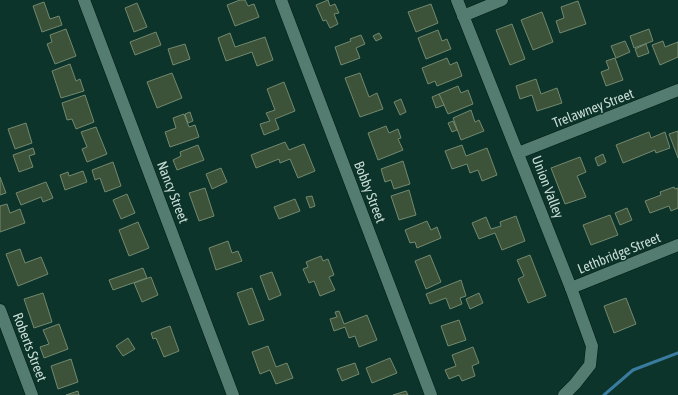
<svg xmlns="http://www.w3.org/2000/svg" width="678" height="395" viewBox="0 0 678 395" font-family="'Asap Condensed',sans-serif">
  <rect width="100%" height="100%" fill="#0d342a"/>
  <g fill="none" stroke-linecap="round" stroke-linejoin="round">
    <!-- stream -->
    <polyline stroke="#3a7c9f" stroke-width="3" points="604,395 633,370 678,353"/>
  </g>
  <!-- building -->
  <g fill="#3c5239" stroke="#72896f">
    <polygon points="240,0 245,0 248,6 254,4 259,17 235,26 227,5"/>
    <polygon points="328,0 330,6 335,4 339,13 334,14 338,24 330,28 326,20 323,21 316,5"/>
    <polygon points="578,1 586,24 560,33 556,21 564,18 561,7"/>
    <polygon points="44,2 50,19 59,16 62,25 42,32 33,6"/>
    <polygon points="137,3 147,27 134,32 125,8"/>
    <polygon points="431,4 438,23 416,32 408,12"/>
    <polygon points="542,12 553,42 533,50 521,20"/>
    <polygon points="512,24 525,59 510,65 496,30"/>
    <polygon points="66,29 76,56 55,64 47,44 52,42 50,35"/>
    <polygon points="649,29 653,41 634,48 630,36"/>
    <polygon points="438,30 442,41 447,39 451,49 426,59 418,38"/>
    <polygon points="156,32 161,45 135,55 130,42"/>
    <polygon points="230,33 235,47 265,37 273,60 257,66 252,52 226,61 218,38"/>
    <polygon points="379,33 382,38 376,41 373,36"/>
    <polygon points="361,35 365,44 356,48 360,58 341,65 335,47 351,41 350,39"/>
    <polygon points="625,41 630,52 616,58 611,46"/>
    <polygon points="663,41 665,47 678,42 678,57 660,65 652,45"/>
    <polygon points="185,44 190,59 173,65 168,49"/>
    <polygon points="646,44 649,53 638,57 635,49"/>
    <polygon points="447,58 450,65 457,62 462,76 437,86 435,81 428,84 422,68"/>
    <polygon points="615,58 623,80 606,86 601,72 609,69 606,61"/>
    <polygon points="70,64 76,81 80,79 84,91 61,98 52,71"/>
    <polygon points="172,73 182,98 157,108 147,82"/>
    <polygon points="360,73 369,97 377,93 383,109 360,117 345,78"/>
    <polygon points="536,79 541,94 557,88 562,103 537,111 532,95 520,99 516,86"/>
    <polygon points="284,82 295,111 275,119 279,129 264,135 260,124 270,121 266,113 275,110 267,89"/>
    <polygon points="458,86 461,93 468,90 473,104 448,114 439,94"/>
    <polygon points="439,94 444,105 436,108 432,97"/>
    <polygon points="85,95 94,122 76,129 72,119 67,120 62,103"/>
    <polygon points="401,99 406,112 400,115 394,102"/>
    <polygon points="471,110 475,122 479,120 484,131 461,140 453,118"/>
    <polygon points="190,112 193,121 188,123 185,114"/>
    <polygon points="184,114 189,127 195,125 199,137 170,147 165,132 176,128 173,118"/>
    <polygon points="453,121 457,130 452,132 448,123"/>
    <polygon points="26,123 32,143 15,149 8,129"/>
    <polygon points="386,126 389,133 398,129 401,138 398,139 403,150 378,160 368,133"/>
    <polygon points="96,127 107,154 87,162 82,149 87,147 81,132"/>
    <polygon points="678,131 678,158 669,134"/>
    <polygon points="649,132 651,138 665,132 670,148 656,153 655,150 623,163 616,145"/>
    <polygon points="285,142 289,150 304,144 315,171 298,178 290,159 280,163 279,159 256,168 251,155"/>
    <polygon points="198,145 204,160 177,170 173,160 181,156 180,152"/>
    <polygon points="462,145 466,156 487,148 497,175 482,181 478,170 470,173 467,164 452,169 445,151"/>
    <polygon points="33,148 35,154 29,156 33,167 19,172 13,155"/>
    <polygon points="603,154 606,162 598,166 595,158"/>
    <polygon points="580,157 586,172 577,176 586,197 565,204 551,168"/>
    <polygon points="403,161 410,184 394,189 391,180 385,182 381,169"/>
    <polygon points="113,162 121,186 105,192 100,178 95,180 92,170"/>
    <polygon points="221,168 227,182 212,189 206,174"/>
    <polygon points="83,171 87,182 65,190 60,175 68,172 69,176"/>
    <polygon points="0,177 6,193 0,195"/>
    <polygon points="46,182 53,198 43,202 41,197 21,205 16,193"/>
    <polygon points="674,187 675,189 678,188 678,208 671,211 669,206 650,213 645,201 661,195 660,192"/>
    <polygon points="205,188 214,216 199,221 189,193"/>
    <polygon points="409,190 416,215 399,220 391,196"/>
    <polygon points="127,194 135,213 121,219 113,200"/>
    <polygon points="312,196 315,206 310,208 306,197"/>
    <polygon points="295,199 300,211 279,219 274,207"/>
    <polygon points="7,204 10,213 20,209 25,223 0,232 0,206"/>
    <polygon points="627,208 632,220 620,225 615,213"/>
    <polygon points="610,215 618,235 591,245 583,225"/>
    <polygon points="516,216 525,241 502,250 495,233 479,239 472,223 486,217 491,229 501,226 500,222"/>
    <polygon points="427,221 431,230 437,227 441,238 417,248 415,242 410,243 405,230"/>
    <polygon points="138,222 149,248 129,256 119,230"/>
    <polygon points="228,241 232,253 238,251 242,261 216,270 209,248"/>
    <polygon points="20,249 25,263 41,257 48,274 18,286 6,254"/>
    <polygon points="430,255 441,282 426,289 415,261"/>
    <polygon points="530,255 546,296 528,303 518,279 524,276 517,260"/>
    <polygon points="321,256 323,261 328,259 334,275 329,277 335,290 320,296 314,281 309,283 303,269 308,267 306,262"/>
    <polygon points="143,268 147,278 113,290 109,280"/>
    <polygon points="272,272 281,295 269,300 260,276"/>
    <polygon points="151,277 158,295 142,302 134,283"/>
    <polygon points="461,280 466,296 460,298 462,304 450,309 446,298 430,304 426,294"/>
    <polygon points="252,288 264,320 249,325 237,293"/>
    <polygon points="43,293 52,322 34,328 24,299"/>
    <polygon points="479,293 483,303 470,309 466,299"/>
    <polygon points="626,298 636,324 614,333 604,306"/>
    <polygon points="339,311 344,324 367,315 377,340 359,347 355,336 349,338 345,327 334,331 330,319 337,317 335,312"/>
    <polygon points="459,320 466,340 448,346 441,326"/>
    <polygon points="59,324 68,349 44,358 40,347 49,344 43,330"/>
    <polygon points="170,326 179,351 164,357 156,338 153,339 151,333"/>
    <polygon points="128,338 135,349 123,356 116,346"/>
    <polygon points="268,346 276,367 287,363 293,378 276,384 270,370 260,374 252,352"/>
    <polygon points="473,347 479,363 472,366 475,376 462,381 459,375 449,379 445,370 456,366 452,355"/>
    <polygon points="390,358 397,373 372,383 366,368"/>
    <polygon points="71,359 78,382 58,389 51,366"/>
    <polygon points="355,363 359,374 342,381 337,369"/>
    <polygon points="78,391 79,395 66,395"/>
    <polygon points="406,391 408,395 393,395"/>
  </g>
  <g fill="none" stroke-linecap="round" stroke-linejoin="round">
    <defs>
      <g id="minor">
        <polyline points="84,0 233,395"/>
        <polyline points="281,0 431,395"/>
        <polyline points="457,0 571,288 592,346 590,365 575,384 564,395"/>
        <polyline points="463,16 502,0"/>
        <polyline points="518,153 678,90"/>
        <polyline points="571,288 678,245"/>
        <polyline points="0,310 32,395"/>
      </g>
    </defs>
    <!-- minor casing -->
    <use href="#minor" stroke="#001a13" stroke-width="13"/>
    <!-- minor -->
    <use href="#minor" stroke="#557c70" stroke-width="12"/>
  </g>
  <g text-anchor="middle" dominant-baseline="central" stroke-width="3" stroke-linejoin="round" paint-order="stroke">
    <!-- street labels -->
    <g font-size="14" fill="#c8dcd5" stroke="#0d342a">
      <text transform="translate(593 108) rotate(-21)">Trelawney Street</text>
      <text transform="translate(548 187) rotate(69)">Union Valley</text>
      <text transform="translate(173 192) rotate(69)">Nancy Street</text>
      <text transform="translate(370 192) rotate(69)">Bobby Street</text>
      <text transform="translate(619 253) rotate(-22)">Lethbridge Street</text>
      <text transform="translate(30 347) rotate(69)">Roberts Street</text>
    </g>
  </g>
</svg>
